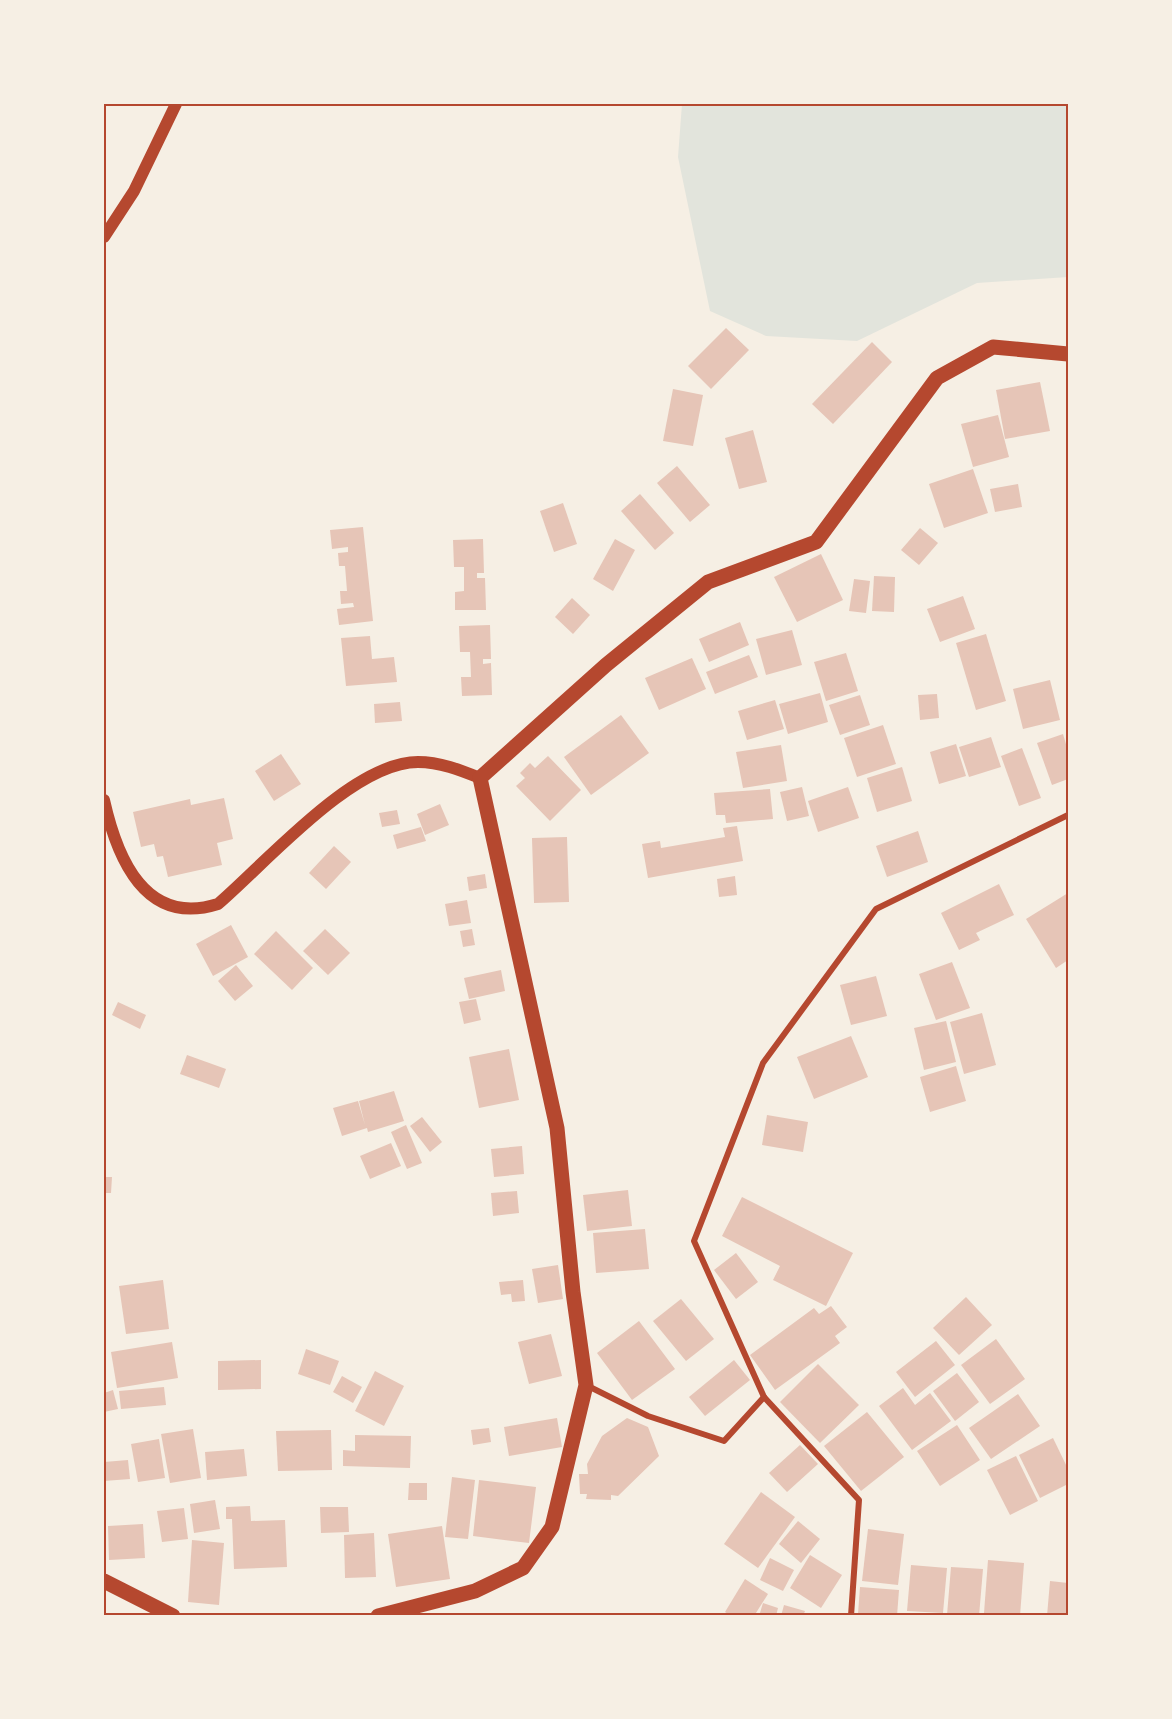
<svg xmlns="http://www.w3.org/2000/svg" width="1172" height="1719" viewBox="0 0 1172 1719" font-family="Commissioner,sans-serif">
  <rect width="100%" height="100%" fill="#f6efe4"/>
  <!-- green -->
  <polygon fill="#e2e4dc" points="682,104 1068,104 1068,277 977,283 857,341 766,336 710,311 678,157"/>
  <!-- building -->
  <g fill="#e6c5b7">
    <polygon points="726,328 749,350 711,389 688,366"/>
    <polygon points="872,342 892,362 833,424 812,404"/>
    <polygon points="1040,382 1050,431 1005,439 996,390"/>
    <polygon points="673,389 703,395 693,446 663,441"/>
    <polygon points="998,415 1009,457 973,467 961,424"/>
    <polygon points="753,430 767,482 739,489 725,438"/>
    <polygon points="677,466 710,505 690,522 657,483"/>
    <polygon points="973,469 988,513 944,528 929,484"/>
    <polygon points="1018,484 1022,507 995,512 990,489"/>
    <polygon points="640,494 674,533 655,550 621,511"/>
    <polygon points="563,503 577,544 554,552 540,511"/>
    <polygon points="363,527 373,621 339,625 337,609 354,607 353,603 341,604 340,591 347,591 345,566 339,566 338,553 348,552 348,547 332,549 330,530"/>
    <polygon points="920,528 938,543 919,565 901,550"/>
    <polygon points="483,539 484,573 477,573 477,578 485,578 486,610 455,610 455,592 464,591 464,567 454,567 453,540"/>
    <polygon points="615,539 635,550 613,591 593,579"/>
    <polygon points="821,554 843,600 797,622 774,577"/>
    <polygon points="874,576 895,577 894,612 872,611"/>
    <polygon points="854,579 870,581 866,613 849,611"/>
    <polygon points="963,596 975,629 940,642 927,609"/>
    <polygon points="572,598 590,615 573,634 555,617"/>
    <polygon points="740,622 749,645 709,662 699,639"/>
    <polygon points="490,625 491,659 483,659 483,664 491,663 492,695 462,696 461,677 471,677 470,652 460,652 459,626"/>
    <polygon points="792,630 802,665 766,675 756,639"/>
    <polygon points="986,634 1006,701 976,710 956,643"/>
    <polygon points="370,636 372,659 394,657 397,682 346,686 341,638"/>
    <polygon points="846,653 858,691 826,701 814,662"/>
    <polygon points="749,655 758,677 715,694 706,672"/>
    <polygon points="692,658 706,689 659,710 645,678"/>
    <polygon points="1050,680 1060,720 1023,729 1013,689"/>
    <polygon points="820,693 828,722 788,734 779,704"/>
    <polygon points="937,694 939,718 920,720 918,695"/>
    <polygon points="860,695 870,725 840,735 829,705"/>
    <polygon points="775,700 784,729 747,740 738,711"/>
    <polygon points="400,702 402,721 375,723 374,704"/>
    <polygon points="621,715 649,753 591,795 564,757"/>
    <polygon points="883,725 896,764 857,777 844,738"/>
    <polygon points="1063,734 1068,751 1068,779 1052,785 1037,743"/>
    <polygon points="991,737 1001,767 969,777 959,747"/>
    <polygon points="956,744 966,776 939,784 930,752"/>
    <polygon points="781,745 787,781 743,788 736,752"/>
    <polygon points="1022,748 1041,798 1019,806 1001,756"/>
    <polygon points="281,754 301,784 274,801 255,771"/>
    <polygon points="548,756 581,790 550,821 516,786 525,778 520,773 530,763 535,768"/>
    <polygon points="902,767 912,801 877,812 867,778"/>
    <polygon points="802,787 809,816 787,821 780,792"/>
    <polygon points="848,787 859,818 818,832 808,801"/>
    <polygon points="770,789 773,819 726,823 725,815 716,815 714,793"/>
    <polygon points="224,798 233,839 217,843 222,865 168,877 163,856 157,857 154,844 141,847 133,812 190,799 191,805"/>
    <polygon points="440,804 449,825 425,835 417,814"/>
    <polygon points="397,810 400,824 382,827 379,813"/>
    <polygon points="737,826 743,861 648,878 642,844 660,841 661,848 725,837 723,828"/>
    <polygon points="421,827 426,841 397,849 393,835"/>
    <polygon points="918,831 928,862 887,877 876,846"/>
    <polygon points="567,837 569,902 534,903 532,838"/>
    <polygon points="334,846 351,862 326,889 309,873"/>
    <polygon points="485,874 487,888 469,891 467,877"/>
    <polygon points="735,876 737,895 719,897 717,879"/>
    <polygon points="999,884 1014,915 976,933 980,940 959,950 941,913"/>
    <polygon points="1068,893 1068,960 1056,968 1026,919"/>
    <polygon points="467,900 471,923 449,926 445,904"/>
    <polygon points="231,925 248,957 213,976 196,944"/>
    <polygon points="325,929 350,953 328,975 303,951"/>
    <polygon points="472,929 475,945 463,947 460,931"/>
    <polygon points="276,931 313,968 292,990 254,954"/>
    <polygon points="952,962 970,1008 936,1020 919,974"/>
    <polygon points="236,965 253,986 235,1001 218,981"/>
    <polygon points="501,970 505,991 469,999 464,978"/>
    <polygon points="876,976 887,1016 851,1025 840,985"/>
    <polygon points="476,999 481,1020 464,1024 459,1002"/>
    <polygon points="118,1002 146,1015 140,1029 112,1015"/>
    <polygon points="982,1013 996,1065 964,1074 950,1022"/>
    <polygon points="946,1021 956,1062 924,1070 914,1028"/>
    <polygon points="851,1036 868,1077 814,1099 797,1057"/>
    <polygon points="509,1049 519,1100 479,1108 469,1057"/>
    <polygon points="187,1055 226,1069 219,1088 180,1074"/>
    <polygon points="956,1066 966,1101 930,1112 920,1077"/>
    <polygon points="394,1091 404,1121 368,1132 367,1128 342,1136 333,1108 358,1101 365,1125 359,1101"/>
    <polygon points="767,1115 808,1122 803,1152 762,1145"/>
    <polygon points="422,1117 442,1142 430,1152 410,1126"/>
    <polygon points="406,1125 422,1163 407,1169 391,1132"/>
    <polygon points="391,1143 401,1166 370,1179 360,1156"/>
    <polygon points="522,1146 524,1174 494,1177 491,1149"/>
    <polygon points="104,1177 112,1177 111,1193 104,1193"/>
    <polygon points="628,1190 632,1226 587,1231 583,1195"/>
    <polygon points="517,1191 519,1213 493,1216 491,1193"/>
    <polygon points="742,1197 853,1253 826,1306 773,1280 780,1266 722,1236"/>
    <polygon points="645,1229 649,1269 596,1273 593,1233"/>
    <polygon points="736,1253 758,1282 736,1299 714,1270"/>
    <polygon points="558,1265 563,1299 538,1303 532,1269"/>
    <polygon points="163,1280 169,1329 126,1334 119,1286"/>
    <polygon points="523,1280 525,1301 512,1302 511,1294 501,1295 499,1282"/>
    <polygon points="966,1297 992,1325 959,1355 933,1328"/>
    <polygon points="681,1299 714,1339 686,1361 653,1321"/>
    <polygon points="831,1306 847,1327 835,1336 840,1343 775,1390 750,1355 814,1308 819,1314"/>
    <polygon points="639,1321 675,1369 632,1400 597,1353"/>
    <polygon points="551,1334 562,1376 529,1384 518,1342"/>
    <polygon points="996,1339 1025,1379 990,1404 961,1365"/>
    <polygon points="936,1341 955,1365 915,1397 896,1372"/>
    <polygon points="172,1342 178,1378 117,1388 111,1352"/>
    <polygon points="306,1349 339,1361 330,1385 298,1374"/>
    <polygon points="261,1360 261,1389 218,1390 218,1361"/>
    <polygon points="734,1360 750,1380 705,1416 689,1397"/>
    <polygon points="818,1364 859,1405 820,1443 780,1402"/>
    <polygon points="375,1371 404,1386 384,1426 355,1411"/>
    <polygon points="957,1373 979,1402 955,1421 933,1391"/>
    <polygon points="342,1376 362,1387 353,1403 333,1392"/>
    <polygon points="164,1387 166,1405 121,1409 119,1391"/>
    <polygon points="903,1388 915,1405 930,1393 951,1421 912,1450 879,1406"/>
    <polygon points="113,1390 118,1409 104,1412 104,1393"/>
    <polygon points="1018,1394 1040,1426 991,1459 969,1428"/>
    <polygon points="867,1412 904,1457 861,1491 824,1446"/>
    <polygon points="557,1418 562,1447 509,1456 504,1427"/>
    <polygon points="627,1418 648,1427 659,1456 618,1496 611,1495 611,1500 586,1499 587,1494 580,1494 579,1474 588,1474 587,1464 602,1436"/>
    <polygon points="957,1425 980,1460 940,1486 917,1451"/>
    <polygon points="489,1428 491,1442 473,1445 471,1430"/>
    <polygon points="193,1429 201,1478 170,1483 161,1434"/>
    <polygon points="331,1430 332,1470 278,1471 276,1431"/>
    <polygon points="355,1435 411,1436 410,1468 343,1466 343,1450 355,1451"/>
    <polygon points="1053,1438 1068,1469 1068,1484 1040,1498 1019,1455"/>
    <polygon points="159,1439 165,1478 138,1482 131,1444"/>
    <polygon points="800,1445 818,1464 787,1492 769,1473"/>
    <polygon points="244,1449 247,1476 207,1480 205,1452"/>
    <polygon points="1016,1456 1038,1501 1010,1515 987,1470"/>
    <polygon points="128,1460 130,1479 104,1481 104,1462"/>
    <polygon points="452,1477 475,1480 468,1539 445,1537"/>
    <polygon points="479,1480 536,1487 529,1543 473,1536"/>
    <polygon points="409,1483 427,1483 427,1500 408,1500"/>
    <polygon points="761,1492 795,1517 758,1568 724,1544"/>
    <polygon points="215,1500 220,1529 194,1533 190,1504"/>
    <polygon points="250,1506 251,1521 285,1520 287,1567 234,1569 232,1519 226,1519 226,1507"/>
    <polygon points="320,1507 348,1507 349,1532 321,1533"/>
    <polygon points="184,1508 188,1539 162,1542 157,1511"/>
    <polygon points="798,1521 820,1539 801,1563 779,1544"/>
    <polygon points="143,1524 145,1558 109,1560 108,1526"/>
    <polygon points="442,1526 450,1579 396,1587 388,1534"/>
    <polygon points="868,1529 904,1534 898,1585 862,1581"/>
    <polygon points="374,1533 376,1577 345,1578 344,1535"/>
    <polygon points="192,1540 224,1543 219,1605 188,1602"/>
    <polygon points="810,1555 842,1575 821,1608 790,1588"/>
    <polygon points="770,1558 794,1570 783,1591 760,1580"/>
    <polygon points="988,1560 1024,1563 1020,1616 984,1613"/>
    <polygon points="911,1565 947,1568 943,1613 907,1611"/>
    <polygon points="951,1567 983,1569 979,1616 947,1615"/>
    <polygon points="745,1579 768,1594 754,1616 731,1616 725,1612"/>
    <polygon points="1050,1581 1068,1583 1068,1616 1047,1616"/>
    <polygon points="860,1587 899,1590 897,1616 858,1614"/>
    <polygon points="763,1603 778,1608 776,1616 759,1616"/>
    <polygon points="784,1605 805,1611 803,1616 781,1616"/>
  </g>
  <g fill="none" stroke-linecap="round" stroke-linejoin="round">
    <!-- minor -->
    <g stroke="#b5482f" stroke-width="6">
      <polyline points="586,1385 648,1416 724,1441 764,1397"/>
      <polyline points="851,1616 859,1500 764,1397 694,1241 763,1063 876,909 1068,815"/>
    </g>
    <!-- secondary -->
    <g stroke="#b5482f" stroke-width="12">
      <polyline points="104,237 134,191 176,104"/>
      <path d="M 104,800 C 117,858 145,927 218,904 C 266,863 353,762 418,762 C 440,762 460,770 480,778"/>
    </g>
    <!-- primary -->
    <g stroke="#b5482f" stroke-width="15">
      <polyline points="104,1581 173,1616"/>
      <polyline points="378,1616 475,1591 523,1568 552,1527 586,1385 573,1292 557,1128 480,778 606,665 708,582 816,542 937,378 993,347 1068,354"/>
    </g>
  </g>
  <!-- border -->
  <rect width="1172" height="1719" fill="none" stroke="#f6efe4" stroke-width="210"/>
  <rect x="105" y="105" width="962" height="1509" fill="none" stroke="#b5482f" stroke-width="2"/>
</svg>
